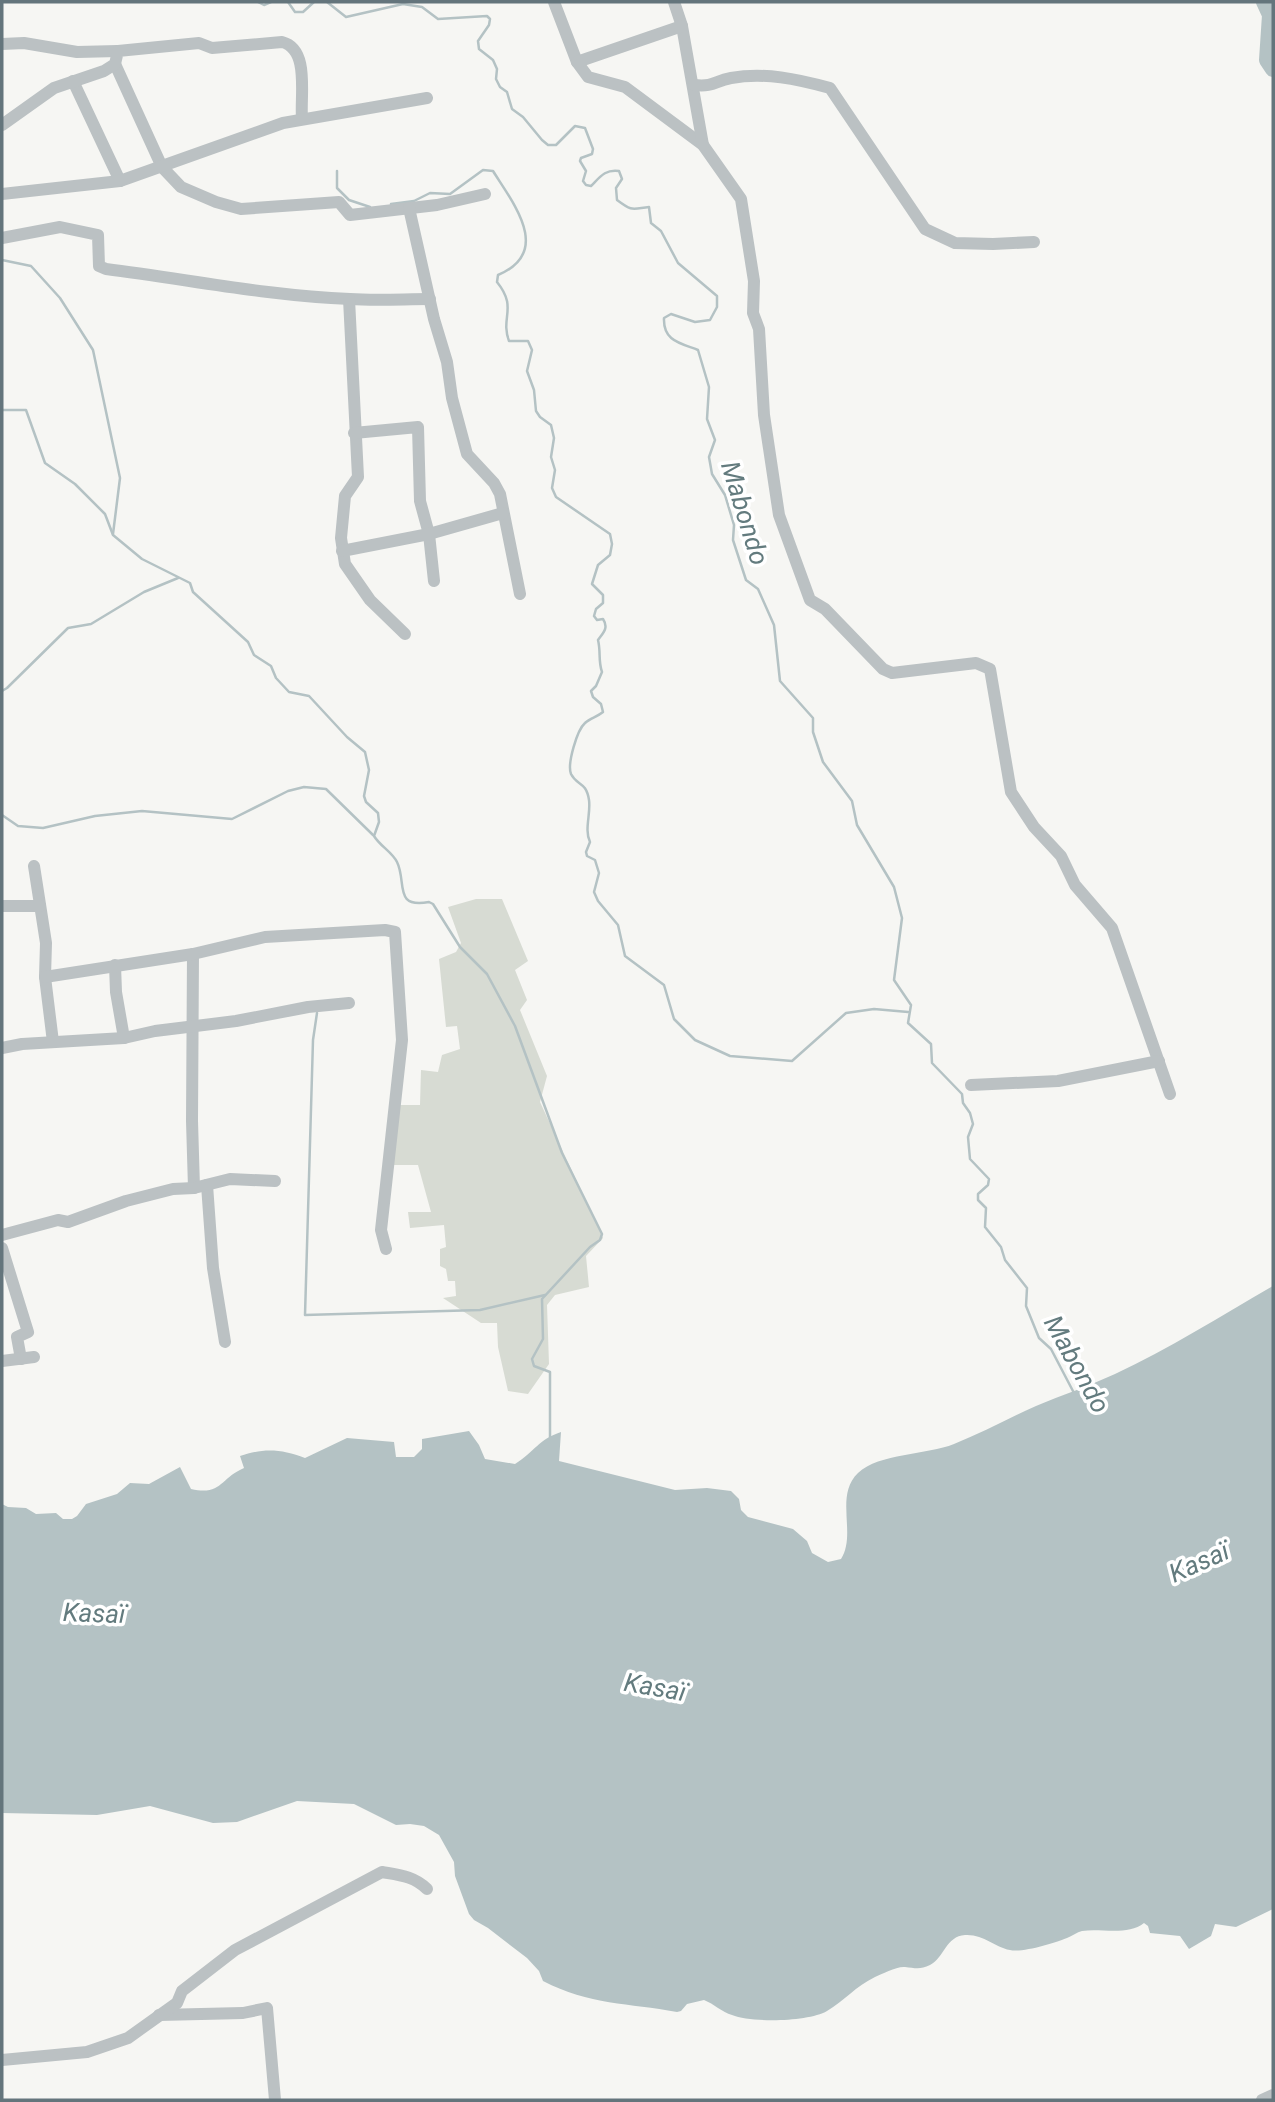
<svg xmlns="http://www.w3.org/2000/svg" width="1275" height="2102" viewBox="0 0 1275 2102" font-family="Roboto,sans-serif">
  <rect width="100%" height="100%" fill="#f6f6f3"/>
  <!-- green -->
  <polygon fill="#d7dbd3" points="476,899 502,899 528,961 515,970 527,1000 520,1010 547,1076 540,1102 603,1238 586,1256 589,1287 555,1295 547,1305 549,1364 528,1394 508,1391 498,1347 497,1323 481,1323 443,1298 456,1296 455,1281 448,1281 446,1269 440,1266 440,1249 446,1247 444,1225 410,1228 408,1212 431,1212 418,1165 392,1165 398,1105 420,1105 421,1070 438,1072 442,1055 460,1049 457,1026 446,1027 439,959 456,952 461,943 448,907"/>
  <!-- water -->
  <path fill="#b4c2c4" d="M 1273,1286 L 1273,1909 L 1236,1927 L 1215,1924 L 1211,1936 L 1189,1949 L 1180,1936 L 1150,1933 L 1148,1926 L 1144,1923 C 1128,1936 1101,1928 1082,1931 C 1077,1932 1072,1936 1067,1938 C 1055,1943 1022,1953 1010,1950 C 994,1947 984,1934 965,1935 C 946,1936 944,1958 930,1965 C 920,1970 915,1968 905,1967 C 897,1966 882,1974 875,1977 C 856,1986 844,2001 827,2011 C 808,2022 752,2023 732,2015 C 722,2012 714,2004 704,2000 L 687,2004 L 681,2011 L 677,2012 C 629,2003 589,2005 543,1981 L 539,1971 L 527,1958 L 488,1928 L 474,1920 L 469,1914 L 455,1876 L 454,1862 L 439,1835 L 424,1826 L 410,1824 L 396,1825 L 354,1804 L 297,1801 L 237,1822 L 213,1823 L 150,1806 L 97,1815 L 2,1813 L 2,1504 L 8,1507 L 26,1508 L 36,1514 L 56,1513 L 63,1519 L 72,1519 L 77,1516 L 86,1504 L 117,1494 L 130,1483 L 149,1484 L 180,1467 L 191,1489 C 222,1496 220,1478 244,1468 L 240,1456 C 263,1448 282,1449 305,1458 L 347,1438 L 394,1442 L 396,1457 L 414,1457 L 422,1449 L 422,1439 L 469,1431 L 479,1445 L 485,1459 L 515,1464 C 534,1452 539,1439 561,1432 L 559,1461 L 675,1490 L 707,1488 L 731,1491 L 739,1499 L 741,1510 L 748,1517 L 793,1529 L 807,1541 L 812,1553 L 828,1562 L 841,1559 C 857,1534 834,1496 858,1473 C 879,1453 927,1455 954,1444 C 982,1433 1009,1418 1036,1406 C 1062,1395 1089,1386 1115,1374 C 1169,1349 1221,1316 1273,1286 Z"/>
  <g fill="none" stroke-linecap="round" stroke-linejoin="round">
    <!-- stream -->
    <g stroke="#b4c2c4" stroke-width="2.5">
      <polyline points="258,2 264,5 271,2"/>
      <polyline points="288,2 295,12 303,12 314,2"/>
      <path d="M 327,2 L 346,17 L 403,4 L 422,7 L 438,19 L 487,16 L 490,19 L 489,25 L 478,41 L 479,49 L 493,60 L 497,69 L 496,79 L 500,87 L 507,92 L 512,109 L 523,117 L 542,140 L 548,145 L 556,145 L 575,126 L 585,128 L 593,149 L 592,154 L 581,158 L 580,161 L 586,171 L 583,181 L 586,185 L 591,186 C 600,177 605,169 619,171 L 622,179 L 616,188 L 617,200 C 633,212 632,209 649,207 L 651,223 L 661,231 L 678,263 L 717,296 L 717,307 L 710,320 L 695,322 L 671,314 L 664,318 C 663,341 680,343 698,350 L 709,387 L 707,419 L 715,440 L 709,457 L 712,474 L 725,495 L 734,525 L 733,540 L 746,580 L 758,589 L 774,625 L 780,681 L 813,718 L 813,732 L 823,762 L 852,801 L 857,825 L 894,887 L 902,918 L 894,980 L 911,1005 L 908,1023 L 931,1044 L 932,1063 L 962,1094 L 963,1103 L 970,1113 L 973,1124 L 968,1137 L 970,1159 L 989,1179 L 988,1185 L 978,1194 L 978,1200 L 986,1208 L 985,1227 L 1001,1247 L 1005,1260 L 1027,1288 L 1026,1306 L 1039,1338 L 1051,1349 L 1074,1393"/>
      <polyline points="337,171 337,188 349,200 370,207"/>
      <path d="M 391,204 L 414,201 L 430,193 L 450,194 L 483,170 L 493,171 C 513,203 553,252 498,275 L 497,282 C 518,308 500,317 509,341 L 528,341 L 532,350 L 527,371 L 534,390 L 536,411 L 540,417 L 551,425 L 554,438 L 551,457 L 555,470 L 552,488 L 556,497 L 610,534 L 612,544 L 610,555 L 598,565 L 592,584 L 603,595 L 603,603 L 596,609 L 594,616 L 597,620 L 603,619 C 609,628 603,633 598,640 C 601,652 598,661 602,672 L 596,686 L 591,691 L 593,697 L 601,704 L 603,712 C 597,717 590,718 585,723 C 577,730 567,764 571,774 C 577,786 586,781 589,800 C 591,813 584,830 590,842 L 586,852 L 587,856 L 595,860 L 599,873 L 594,892 L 598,901 L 618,925 L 625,956 L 664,985 L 674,1019 L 695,1040 L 730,1056 L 792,1061 L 846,1013 L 874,1009 L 908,1012"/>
      <polyline points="2,260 31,266 60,298 93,350 120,478 113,534"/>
      <path d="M 2,410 L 26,410 L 45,463 L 75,484 L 105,514 L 113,535 L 142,559 L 190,583 L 193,592 L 248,642 L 254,655 L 271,666 L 276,678 L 289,692 L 309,696 L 347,737 L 365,752 L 369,770 L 364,796 L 366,802 L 378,813 L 379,822 L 374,836 C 380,846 392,852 397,862 C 407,882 393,909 429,902 L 433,904 L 460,947 L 487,974 L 515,1026 L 562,1153 L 602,1234 L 600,1240 L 590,1247 L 542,1299 L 543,1339 L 532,1359 L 534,1366 L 550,1372 L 550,1439"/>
      <polyline points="2,691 7,688 68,628 91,624 144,592 178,578"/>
      <polyline points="2,815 18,826 43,828 95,816 142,811 232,819 288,791 304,787 326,789 373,835"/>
      <polyline points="317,1013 313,1040 305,1315 480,1310 545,1295"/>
    </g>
    <!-- river -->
    <polyline stroke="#b4c2c4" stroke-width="16" points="1264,2 1270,15 1267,60 1273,69"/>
    <!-- minor -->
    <g stroke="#bbc1c3" stroke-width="12">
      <polyline points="554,2 577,62 588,77 625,87 703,145 741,199 754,281 753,313 759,329 764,415 779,515 810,600 825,609 883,669 892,673 976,663 990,669 1011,792 1034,827 1061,856 1075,885 1112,928 1170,1094"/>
      <polyline points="674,2 682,26 703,145"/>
      <polyline points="2,44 24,43 77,52 118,51"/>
      <polyline points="577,62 682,26"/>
      <polyline points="115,64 162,167 181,187 216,202 241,209 339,202 350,215 437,205 485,194"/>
      <polyline points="73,81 120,181"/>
      <path d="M 694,85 C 715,87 714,81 731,78 C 765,72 797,79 830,88 L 925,229 L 955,243 L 993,244 L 1034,242"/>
      <path d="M 2,125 L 54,88 L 104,71 L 115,64 L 118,51 L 199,43 L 212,48 L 282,42 C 310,49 300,96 302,118"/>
      <polyline points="2,194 120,181 283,123 427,98"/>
      <polyline points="409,208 434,319 447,362 452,398 467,454 494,483 500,494 520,594"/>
      <path d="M 2,238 L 60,227 L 98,235 L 99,266 L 106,269 C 187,279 268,296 350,299 C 377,301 404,299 430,299"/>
      <polyline points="349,299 358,477 345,496 341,538 345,564 370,600 405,634"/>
      <polyline points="354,433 418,427 420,501 429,534 434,581"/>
      <polyline points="342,551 429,534 503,513"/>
      <polyline points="34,866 46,943 45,977 53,1042"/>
      <polyline points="2,906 40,906"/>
      <polyline points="193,954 192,1121 194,1188"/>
      <polyline points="115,965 116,992 124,1038"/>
      <polyline points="45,977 193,954 265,937 385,930 395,932 402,1040 381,1230 386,1249"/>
      <polyline points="2,1048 22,1044 124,1038 155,1031 236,1021 308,1007 349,1003"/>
      <polyline points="971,1085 1058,1081 1159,1061"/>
      <polyline points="207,1185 213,1268 225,1342"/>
      <polyline points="2,1235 58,1220 68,1222 126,1201 173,1189 194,1188 230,1179 275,1181"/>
      <polyline points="2,1248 28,1332 17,1337 21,1359"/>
      <polyline points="2,1361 34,1357"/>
      <polyline points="159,2015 243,2013 267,2008 275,2100"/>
      <path d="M 2,2060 L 87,2052 L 128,2038 L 177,2003 L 182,1991 L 235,1950 L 382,1872 C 399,1875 414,1876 427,1889"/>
      <polyline points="1262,2100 1273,2095"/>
    </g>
  </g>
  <g text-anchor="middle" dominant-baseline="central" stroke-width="7" stroke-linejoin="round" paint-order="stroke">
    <!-- water labels -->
    <g font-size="26" font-style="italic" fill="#637b7e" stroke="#fff">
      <text transform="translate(745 513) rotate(73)">Mabondo</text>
      <text transform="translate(1077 1364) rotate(61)">Mabondo</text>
      <text transform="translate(1199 1562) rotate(-24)">Kasaï</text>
      <text transform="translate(94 1613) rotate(2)">Kasaï</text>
      <text transform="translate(655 1687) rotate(10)">Kasaï</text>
    </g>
  </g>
  <!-- border -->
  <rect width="1275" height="2102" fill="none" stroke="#64757c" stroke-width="7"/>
</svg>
